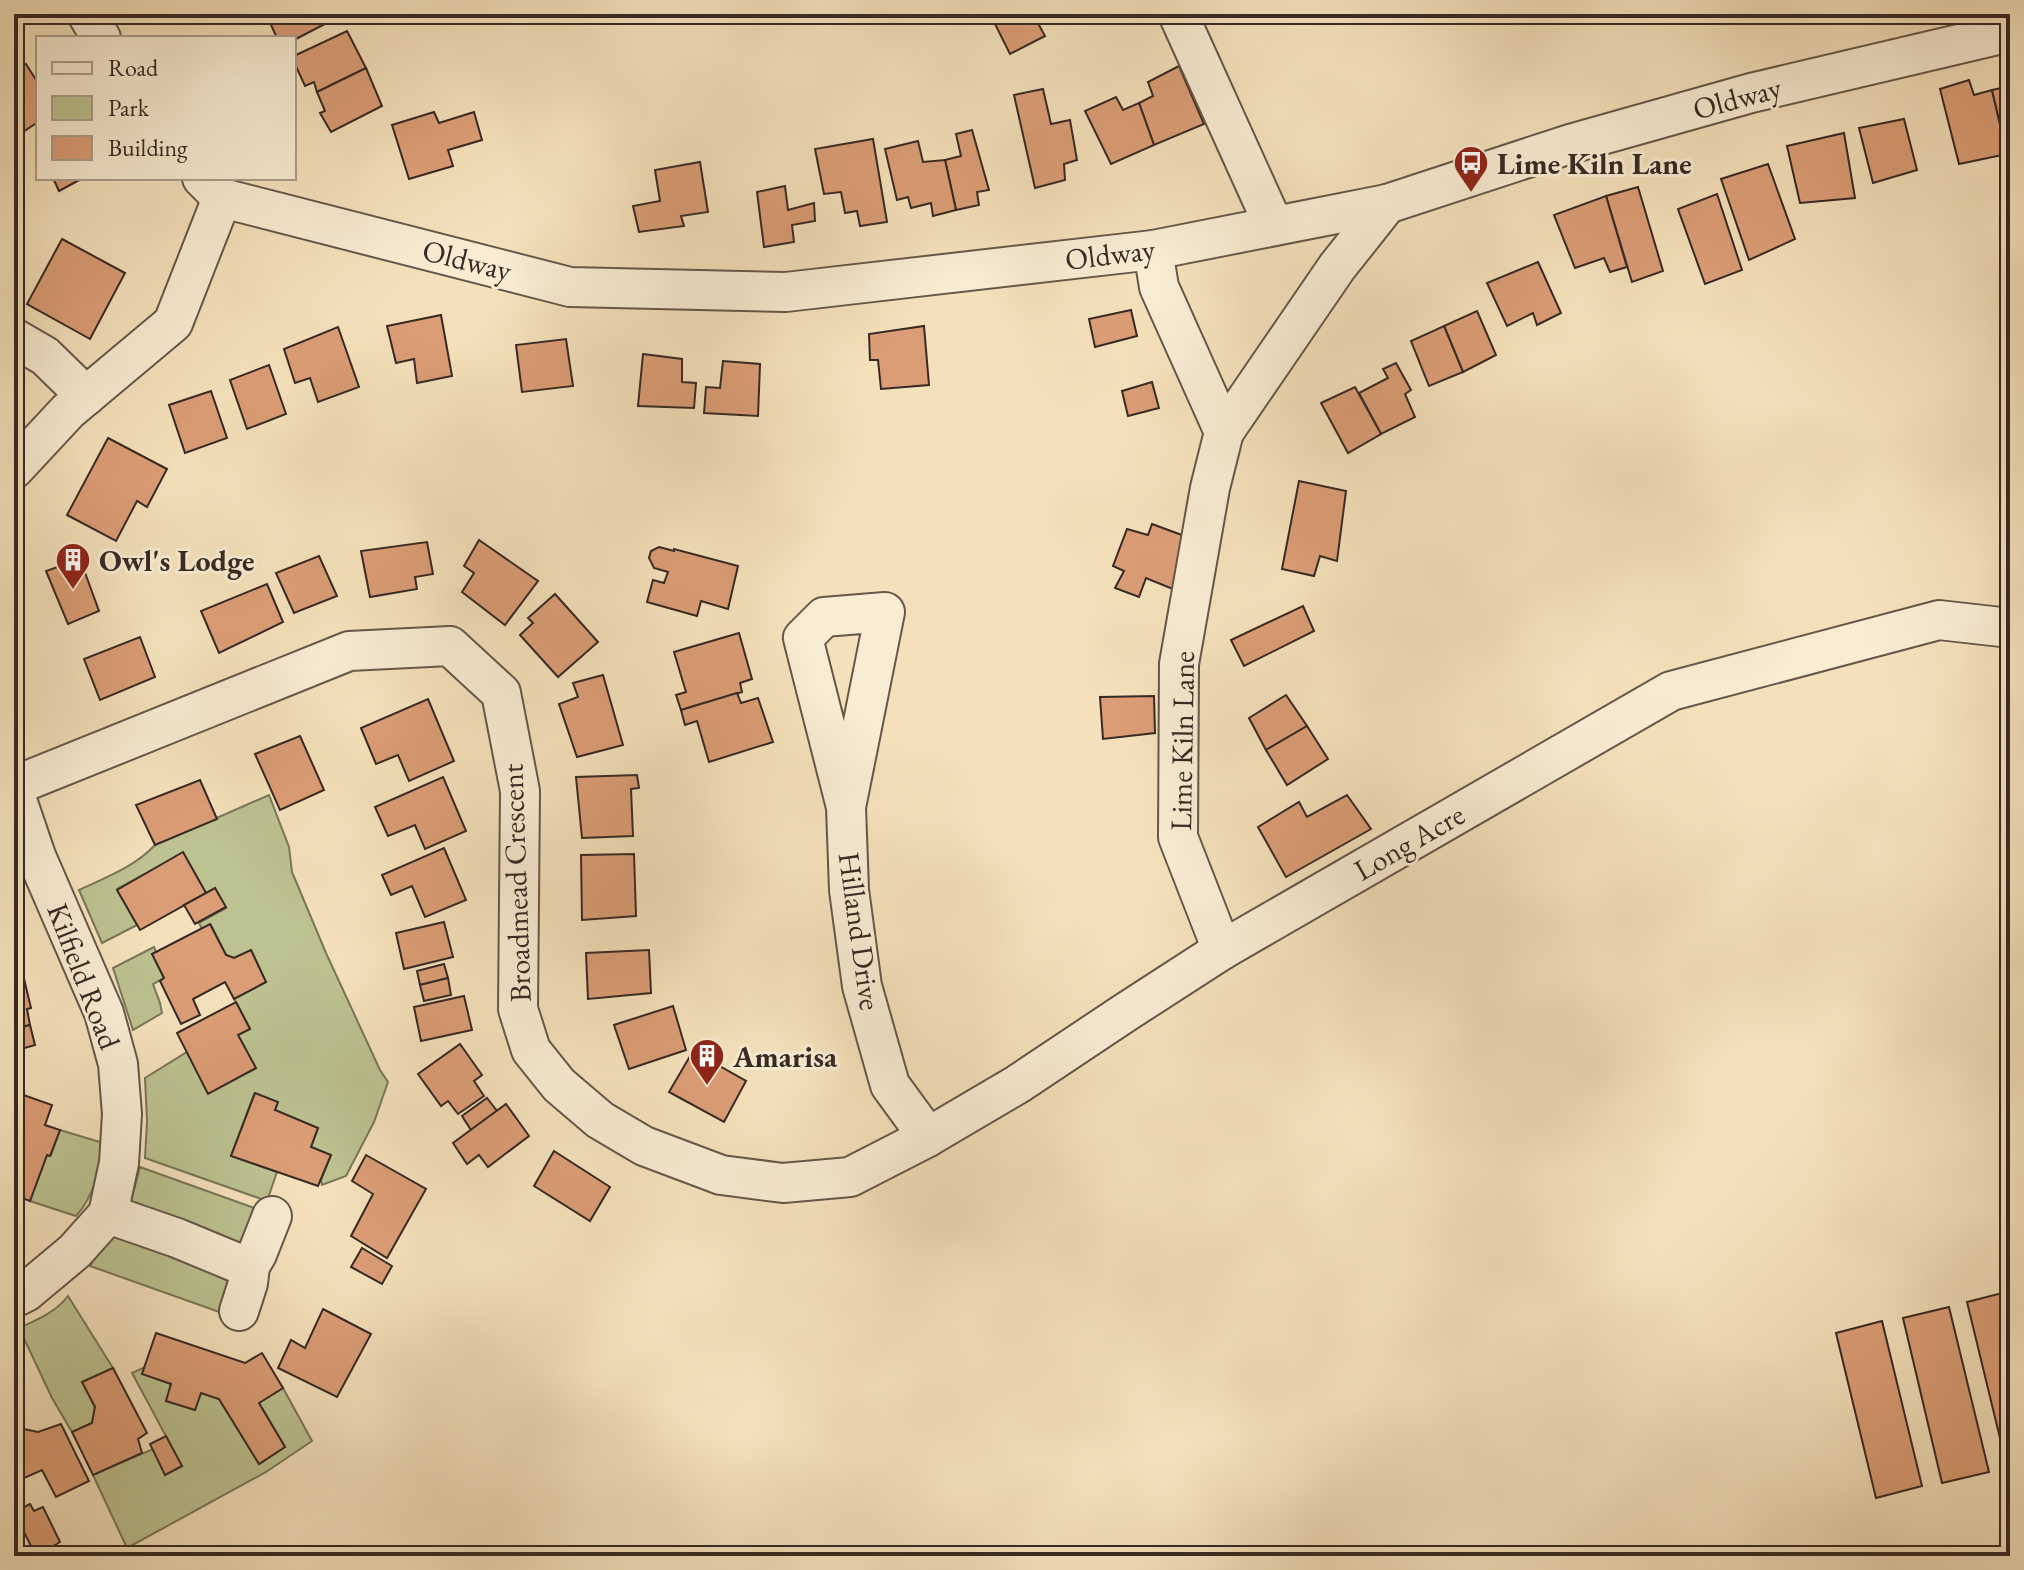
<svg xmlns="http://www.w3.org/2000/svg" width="2024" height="1570" viewBox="0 0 2024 1570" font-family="'EB Garamond',serif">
  <rect width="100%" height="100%" fill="#f4e1bb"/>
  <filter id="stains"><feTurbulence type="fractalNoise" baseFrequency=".0025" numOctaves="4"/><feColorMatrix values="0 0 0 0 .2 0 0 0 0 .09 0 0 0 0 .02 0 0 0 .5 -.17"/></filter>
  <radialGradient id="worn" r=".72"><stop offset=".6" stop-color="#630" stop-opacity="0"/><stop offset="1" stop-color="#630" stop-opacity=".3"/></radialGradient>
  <!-- green -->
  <g fill="#bcc290" stroke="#79765a" stroke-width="2">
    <path d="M 269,795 L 289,847 L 292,872 L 326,953 L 380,1070 L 388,1082 L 374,1122 L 346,1176 L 322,1185 L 321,1180 L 331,1155 L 311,1147 L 318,1128 L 275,1110 L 278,1102 L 254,1094 L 231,1156 L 277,1172 L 267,1201 L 145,1158 L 147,1121 L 145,1078 L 187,1052 L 208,1093 L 256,1068 L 238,1035 L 250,1028 L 234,999 L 266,982 L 251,950 L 234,958 L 226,955 L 211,925 L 202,929 L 199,923 L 226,908 L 215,888 L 206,893 L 183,853 L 117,889 L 137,925 L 102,943 L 79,890 C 105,878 136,866 155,845 Z"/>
    <polygon points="154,947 156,952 152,954 164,978 153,984 160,1003 162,1013 133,1030 113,968"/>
    <path d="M 60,1130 L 103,1143 C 99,1170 95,1195 76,1216 L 30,1201 L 47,1155 L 51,1155 Z"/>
    <polygon points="140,1167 260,1210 248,1250 140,1211 131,1201"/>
    <polygon points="119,1233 233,1278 222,1313 90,1266 107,1238"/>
    <path d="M 68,1296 L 113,1368 L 82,1382 L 95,1407 L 92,1423 L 72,1432 L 52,1398 L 19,1328 C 37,1320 56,1312 68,1296 Z"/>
    <polygon points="145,1367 142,1374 171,1384 166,1401 195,1410 201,1393 219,1399 259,1464 285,1447 259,1403 283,1388 312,1441 266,1472 127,1548 93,1475 153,1449 165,1475 182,1466 132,1373"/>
  </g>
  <!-- building -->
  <g fill="#db9d76" stroke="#362924" stroke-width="2">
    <polygon points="266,14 344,14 294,40 294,38 277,38"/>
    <polygon points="990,14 1033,14 1045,36 1010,54"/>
    <polygon points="347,31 366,68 317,92 314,82 305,86 294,62 294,56"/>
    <polygon points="26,64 38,83 38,122 14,138 14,72"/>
    <polygon points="1179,66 1204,124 1154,145 1139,103 1153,96 1148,82"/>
    <polygon points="366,68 382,106 331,132 320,113 325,111 317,92"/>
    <polygon points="1969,80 1974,95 1992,90 2007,154 1959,164 1940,89"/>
    <polygon points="2010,86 2010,153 2007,154 1992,90"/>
    <polygon points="1043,89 1051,124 1070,120 1077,160 1064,164 1065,180 1035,188 1014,95"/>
    <polygon points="1116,97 1123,110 1139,103 1154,145 1111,164 1085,111"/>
    <polygon points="434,112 439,123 474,112 482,140 448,150 453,166 409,179 392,125"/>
    <polygon points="1904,119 1917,170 1873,183 1859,128"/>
    <polygon points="972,130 989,190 977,192 979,205 956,210 945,160 961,156 956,134"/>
    <polygon points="1844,133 1855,198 1800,203 1787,146"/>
    <polygon points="873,139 887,222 860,226 857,211 845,213 841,192 824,194 815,149"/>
    <polygon points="918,141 923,162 945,160 956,210 933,216 931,203 911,208 908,197 897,200 885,149"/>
    <polygon points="700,162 708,212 681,216 684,226 639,232 633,206 660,201 655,170"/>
    <polygon points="1768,164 1795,239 1749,260 1721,179"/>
    <polygon points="53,178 83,178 59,191"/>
    <polygon points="785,186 788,210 814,203 815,221 792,225 794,242 764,247 757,192"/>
    <polygon points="1638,187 1663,271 1632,282 1606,196"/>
    <polygon points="1717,194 1742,270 1705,284 1678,209"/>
    <polygon points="1606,196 1627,267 1610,272 1604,258 1575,268 1554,215"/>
    <polygon points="62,239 125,273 90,339 27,304"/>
    <polygon points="1538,262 1561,313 1537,325 1533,313 1507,326 1487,283"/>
    <polygon points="1131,310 1137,336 1095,347 1089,319"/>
    <polygon points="1477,311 1496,355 1463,372 1444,326"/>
    <polygon points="441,315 452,376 417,383 414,359 396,363 387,326"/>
    <polygon points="924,326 929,385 881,389 878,360 870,360 869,334"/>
    <polygon points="1444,326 1463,372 1429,386 1411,341"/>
    <polygon points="338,327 359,387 318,402 310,378 295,383 284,349"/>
    <polygon points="566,339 573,386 522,392 516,345"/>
    <polygon points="643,354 682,359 682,382 696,383 694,408 638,406"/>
    <polygon points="723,361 760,364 758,416 704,413 706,387 720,388"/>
    <polygon points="1396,363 1411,390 1405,394 1415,417 1381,434 1359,393 1388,378 1383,369"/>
    <polygon points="269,365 286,414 247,429 230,380"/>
    <polygon points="1152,382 1159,408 1128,416 1122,391"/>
    <polygon points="1355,387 1381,434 1348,453 1321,403"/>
    <polygon points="211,391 227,438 185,453 169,405"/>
    <polygon points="108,438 167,469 147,507 137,501 116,541 67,515"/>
    <polygon points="1299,481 1346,491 1337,561 1320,556 1314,576 1282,569"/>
    <polygon points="1152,524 1190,538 1185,594 1146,578 1139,597 1115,588 1124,571 1113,566 1127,529 1148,535"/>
    <polygon points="479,540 538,581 505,625 462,592 474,573 464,566"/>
    <polygon points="427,542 433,574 415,577 417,589 370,597 361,551"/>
    <polygon points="659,547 674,551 674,549 738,566 728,609 701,601 697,616 647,602 653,580 664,583 668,572 654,568 649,558 651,551"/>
    <polygon points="319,556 337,596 294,613 276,573"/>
    <polygon points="80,559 99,611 68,624 46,571"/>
    <polygon points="267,584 283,622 219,653 201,611"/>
    <polygon points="555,594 598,642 558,677 520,635 533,623 528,618"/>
    <polygon points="1303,606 1314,631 1244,666 1231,640"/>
    <polygon points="739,633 752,679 740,683 742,692 681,710 676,695 686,692 674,652"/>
    <polygon points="140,637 155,677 100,700 84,659"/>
    <polygon points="603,675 623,745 577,757 559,704 578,697 573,683"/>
    <polygon points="737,693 741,703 758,698 773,742 709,762 697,721 685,725 681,710"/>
    <polygon points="1286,695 1307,726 1266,750 1249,718"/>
    <polygon points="1154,696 1155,733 1103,739 1100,697"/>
    <polygon points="428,699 454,761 409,781 398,755 376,764 361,728"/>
    <polygon points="1307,726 1328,759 1287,785 1266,750"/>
    <polygon points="300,736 324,790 280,810 255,754"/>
    <polygon points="637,775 639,788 631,789 633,836 582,838 576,777"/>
    <polygon points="443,777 466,831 425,849 415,825 388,836 375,807"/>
    <polygon points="200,780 217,819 155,845 136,805"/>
    <polygon points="1347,795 1371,829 1286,877 1258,827 1299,802 1307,817"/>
    <polygon points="444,848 466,900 425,917 412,886 391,895 382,875"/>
    <polygon points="183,852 206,893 140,930 117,890"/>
    <polygon points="634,854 636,916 582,920 581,855"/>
    <polygon points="215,888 226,907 195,924 184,905"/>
    <polygon points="444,922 453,957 404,969 396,933"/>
    <polygon points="210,924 226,955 234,958 251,950 266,982 234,999 225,982 193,999 200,1015 181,1024 160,981 164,978 152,954"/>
    <polygon points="649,950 651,993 588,999 586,953"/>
    <polygon points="20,962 31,1008 27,1009 30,1025 14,1029 14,963"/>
    <polygon points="444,964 448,978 420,985 417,971"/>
    <polygon points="448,978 451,995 424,1001 420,985"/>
    <polygon points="464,996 472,1030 421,1041 414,1007"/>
    <polygon points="236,1002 250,1029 238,1035 256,1068 208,1094 177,1033"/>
    <polygon points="673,1006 686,1050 629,1069 614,1025"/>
    <polygon points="30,1025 35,1045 14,1051 14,1029"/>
    <polygon points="460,1044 482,1075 474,1081 484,1096 458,1114 448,1101 441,1106 418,1074"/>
    <polygon points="693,1051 746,1081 724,1122 669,1092"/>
    <polygon points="15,1092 52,1105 45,1125 60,1130 50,1156 47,1155 30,1201 14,1195"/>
    <polygon points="255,1093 278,1102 275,1110 318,1128 311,1147 331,1155 318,1186 231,1156"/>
    <polygon points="487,1098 497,1111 471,1130 462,1116"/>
    <polygon points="506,1104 529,1136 488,1167 479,1155 467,1164 453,1143"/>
    <polygon points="554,1151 610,1187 590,1221 534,1186"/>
    <polygon points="366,1155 426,1189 387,1258 351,1236 373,1194 352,1181"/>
    <polygon points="362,1248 392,1266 382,1284 351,1267"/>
    <polygon points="2010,1291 2010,1466 2007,1467 1967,1302"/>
    <polygon points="1949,1307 1989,1472 1942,1483 1903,1318"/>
    <polygon points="323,1309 371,1334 337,1397 278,1368 291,1340 305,1348"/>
    <polygon points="1882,1321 1922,1486 1876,1498 1836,1333"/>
    <polygon points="156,1333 245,1363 262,1353 283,1388 259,1403 285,1447 259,1464 219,1399 201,1393 195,1410 166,1401 171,1384 142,1374"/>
    <polygon points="113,1368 147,1433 138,1439 142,1453 93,1475 72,1432 92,1423 95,1407 82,1382"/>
    <polygon points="14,1409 24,1429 38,1432 61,1424 89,1481 56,1497 42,1470 15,1482"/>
    <polygon points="166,1436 182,1466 165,1475 150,1444"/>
    <polygon points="30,1504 34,1511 43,1507 60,1542 52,1547 54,1552 47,1556 36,1556 14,1512"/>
  </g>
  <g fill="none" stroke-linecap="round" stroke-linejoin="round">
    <defs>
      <g id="minor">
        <polyline points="87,14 101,38"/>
        <polyline points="1178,14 1274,226"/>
        <polyline points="202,178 222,198 570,287 786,292 1153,250 1387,204 1570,144 1751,93 2010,32"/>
        <polyline points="1153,250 1159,287 1224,432 1210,488 1179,664 1178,837 1222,950"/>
        <polyline points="14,338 45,356 86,396"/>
        <polyline points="1224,432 1337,267 1387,204"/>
        <polyline points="14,469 68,411 173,323 222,198"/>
        <polyline points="14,786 349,651 450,646 501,693 520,791 518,1009 531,1050 559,1085 600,1120 644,1146 721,1175 783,1183 850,1177 928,1137 1018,1084 1126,1012 1222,950 1671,691 1939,620 2010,628"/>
        <polyline points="14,791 36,856 104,1013 118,1064 122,1114 119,1163 108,1214 75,1251 26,1292 14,1298"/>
        <polyline points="846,807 885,612 824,617 803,638 846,807 849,890 862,986 890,1085 928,1137"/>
        <polyline points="108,1214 177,1238 235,1262 250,1266"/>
        <polyline points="239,1311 248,1283 250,1266 257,1254 272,1216"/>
      </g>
    </defs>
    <!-- minor casing -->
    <use href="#minor" stroke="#66574a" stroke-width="42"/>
    <!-- minor -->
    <use href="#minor" stroke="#f8ecd3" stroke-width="38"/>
  </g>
  <!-- icons -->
  <defs>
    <symbol id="bus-pin" viewBox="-11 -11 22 30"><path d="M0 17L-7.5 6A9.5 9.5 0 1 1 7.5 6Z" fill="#8f2418" stroke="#f8ecd3"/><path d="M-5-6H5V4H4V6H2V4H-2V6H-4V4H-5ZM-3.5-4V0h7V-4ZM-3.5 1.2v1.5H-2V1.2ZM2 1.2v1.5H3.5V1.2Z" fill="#fff"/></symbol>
    <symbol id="building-pin" viewBox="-11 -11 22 30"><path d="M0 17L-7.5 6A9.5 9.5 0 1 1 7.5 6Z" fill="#8f2418" stroke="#f8ecd3"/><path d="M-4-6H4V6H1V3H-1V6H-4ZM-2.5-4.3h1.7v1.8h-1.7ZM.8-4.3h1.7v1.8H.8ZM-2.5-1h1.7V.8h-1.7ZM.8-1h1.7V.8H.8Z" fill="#fff"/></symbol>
  </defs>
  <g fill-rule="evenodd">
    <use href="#bus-pin" x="1451" y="143" width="40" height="54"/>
    <use href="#building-pin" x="53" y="540" width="40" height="54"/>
    <use href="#building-pin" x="687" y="1036" width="40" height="54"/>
  </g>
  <g text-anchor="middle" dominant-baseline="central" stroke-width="6" stroke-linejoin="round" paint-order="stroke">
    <!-- street labels -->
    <g font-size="30" fill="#362924" stroke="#f8ecd3">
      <text transform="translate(1737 98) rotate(-15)">Oldway</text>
      <text transform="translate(1110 254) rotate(-7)">Oldway</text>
      <text transform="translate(467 260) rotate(14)">Oldway</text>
      <text transform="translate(1182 741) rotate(-89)">Lime Kiln Lane</text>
      <text transform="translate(1409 842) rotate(-30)">Long Acre</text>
      <text transform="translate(516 883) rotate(-92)">Broadmead Crescent</text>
      <text transform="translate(860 931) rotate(82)">Hilland Drive</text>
      <text transform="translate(84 976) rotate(69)">Kilfield Road</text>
    </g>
    <!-- poi labels -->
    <g font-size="30" font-weight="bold" fill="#362924" stroke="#f8ecd3" text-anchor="start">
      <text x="1497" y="163">Lime Kiln Lane</text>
      <text x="99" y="560">Owl's Lodge</text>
      <text x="733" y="1056">Amarisa</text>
    </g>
  </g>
  <!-- margin -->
  <rect width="2024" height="1570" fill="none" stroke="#f4e1bb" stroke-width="48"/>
  <rect x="16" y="16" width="1992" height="1538" fill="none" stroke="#362924" stroke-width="4"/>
  <rect x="24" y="24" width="1976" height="1522" fill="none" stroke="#362924" stroke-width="2"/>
  <!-- legend -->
  <rect x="36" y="36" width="260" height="144" fill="#f8ecd3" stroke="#aa9e8d" stroke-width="2"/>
  <rect x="52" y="62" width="40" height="12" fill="#f8ecd3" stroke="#aa9e8d" stroke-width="2"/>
  <text x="108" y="76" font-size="24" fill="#362924">Road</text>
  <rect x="52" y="96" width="40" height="24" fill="#bcc290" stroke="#aa9e8d" stroke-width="2"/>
  <text x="108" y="116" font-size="24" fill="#362924">Park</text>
  <rect x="52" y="136" width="40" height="24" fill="#db9d76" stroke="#aa9e8d" stroke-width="2"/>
  <text x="108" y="156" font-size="24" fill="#362924">Building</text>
  <rect width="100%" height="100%" filter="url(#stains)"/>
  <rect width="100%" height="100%" fill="url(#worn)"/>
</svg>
